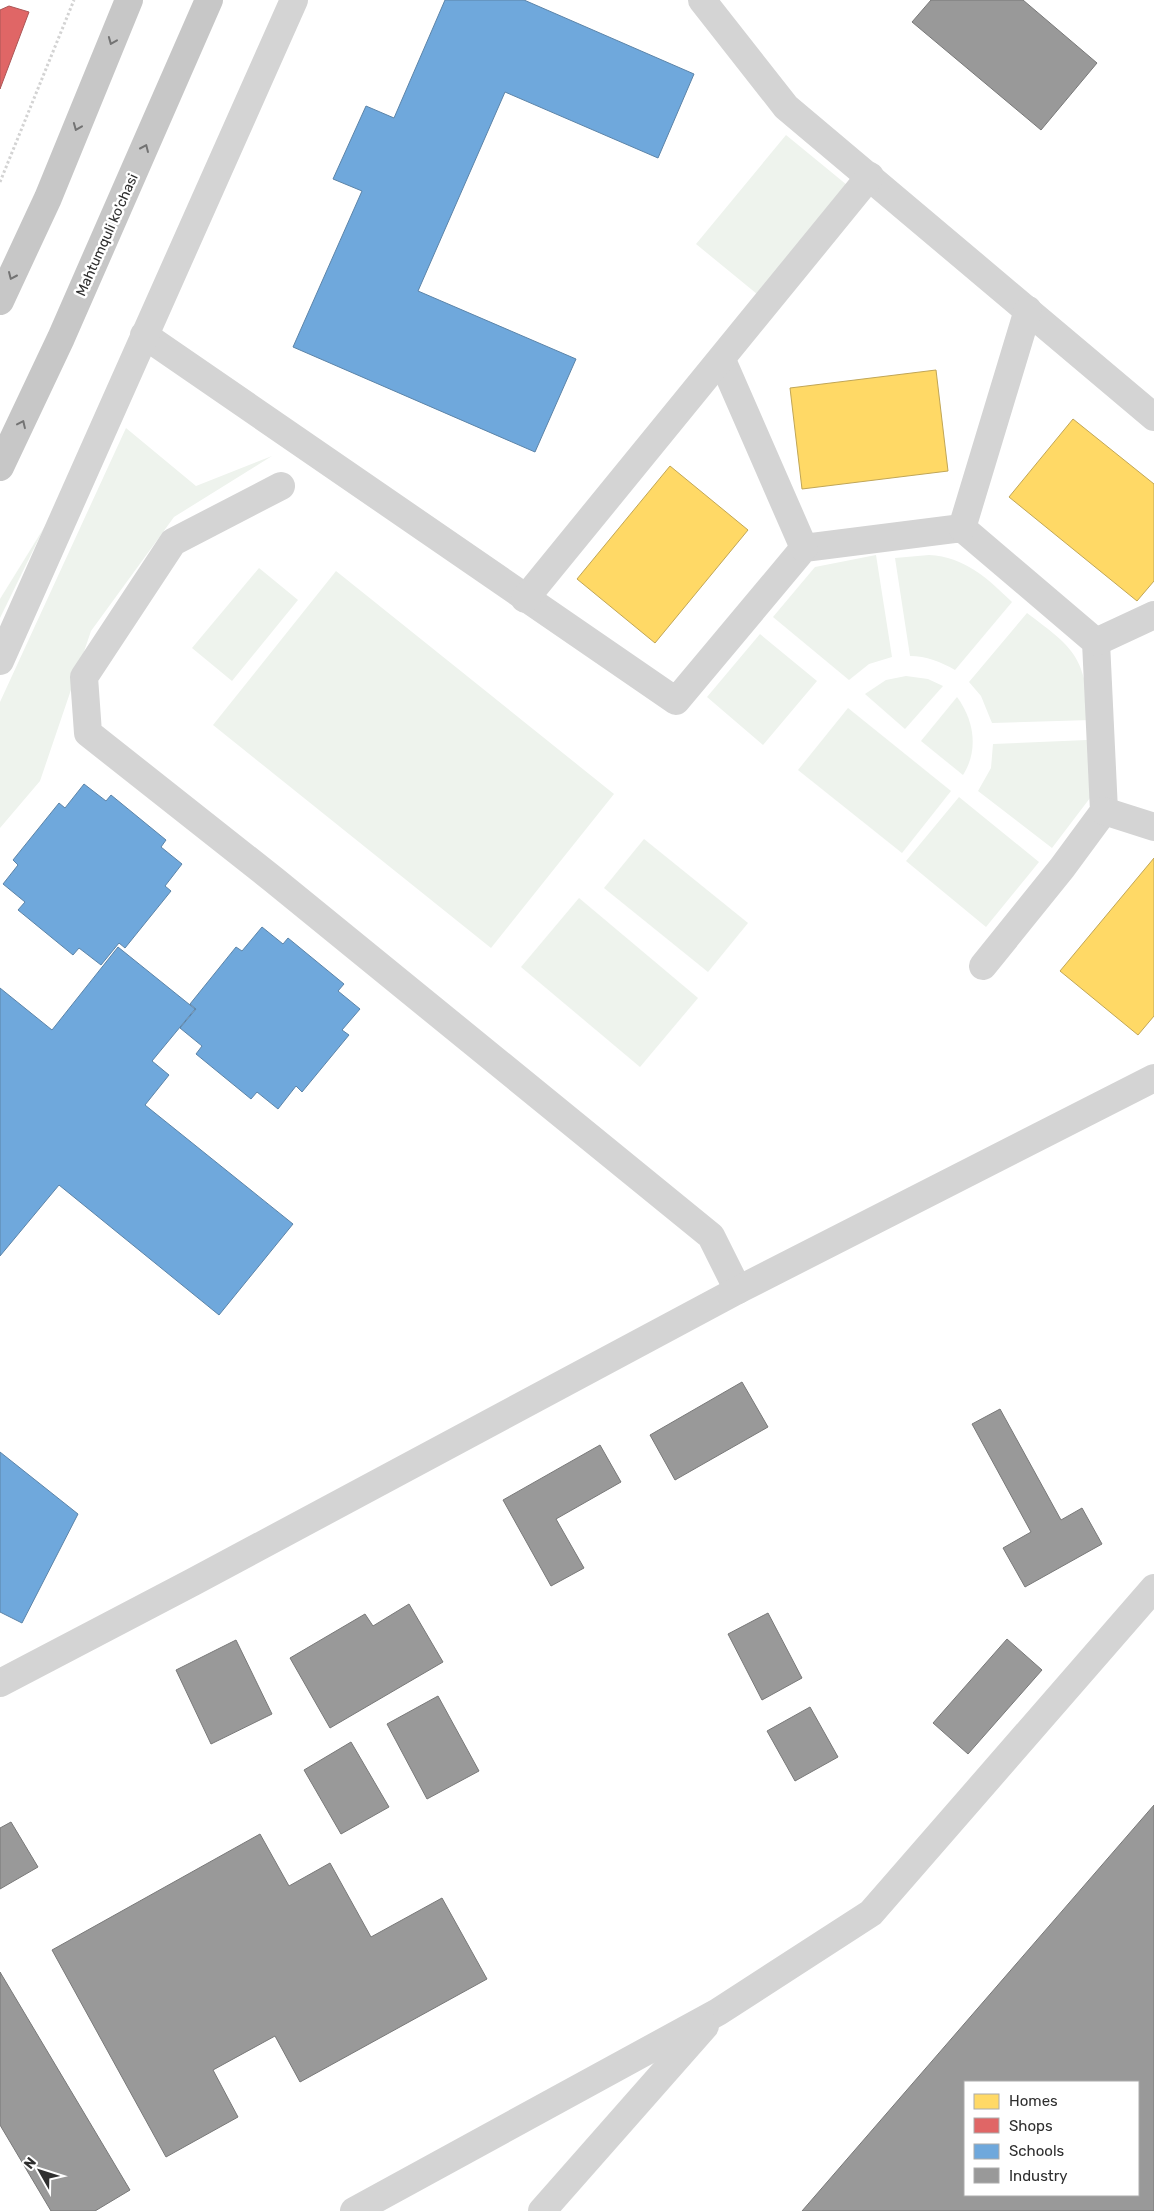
<svg xmlns="http://www.w3.org/2000/svg" width="1154" height="2211" viewBox="0 0 1154 2211" font-family="Rubik,sans-serif">
  <rect width="100%" height="100%" fill="#fff"/>
  <!-- green -->
  <g fill="#eef3ed">
    <polygon points="786,135 847,185 757,294 696,244"/>
    <polygon points="126,428 196,486 272,456 174,517 91,631 40,781 0,828 0,702"/>
    <polygon points="45,526 0,618 0,599"/>
    <polygon points="876,555 892,657 869,664 849,680 773,617 815,567"/>
    <path d="M 929,555 C 965,557 987,578 1012,602 L 955,670 C 941,662 926,656 910,656 L 895,558 Z"/>
    <polygon points="259,568 298,600 232,681 192,648"/>
    <polygon points="336,571 614,794 491,948 213,725"/>
    <path d="M 1027,613 C 1078,651 1083,656 1091,720 L 992,723 L 981,696 L 969,682 Z"/>
    <polygon points="760,634 817,681 763,745 707,697"/>
    <polygon points="906,676 928,679 943,686 905,729 865,694 886,680"/>
    <path d="M 957,697 C 974,720 979,750 963,775 L 921,741 Z"/>
    <polygon points="848,708 951,791 902,853 798,770"/>
    <polygon points="1087,740 1092,788 1090,798 1052,848 978,791 991,768 993,744"/>
    <polygon points="959,797 1039,862 986,927 906,861"/>
    <polygon points="644,839 748,923 708,972 604,888"/>
    <polygon points="579,898 698,998 640,1067 521,967"/>
  </g>
  <!-- homes -->
  <g fill="#ffd966" stroke="#c1a656">
    <polygon points="936,370 948,471 802,489 790,388"/>
    <polygon points="1073,419 1154,484 1154,581 1137,601 1009,497"/>
    <polygon points="670,466 748,530 655,643 577,579"/>
    <polygon points="1154,858 1154,1016 1138,1035 1060,971"/>
  </g>
  <!-- shops -->
  <polygon fill="#e06666" stroke="#ab5656" points="9,6 29,12 0,89 0,10"/>
  <!-- schools -->
  <g fill="#6fa8dc" stroke="#5c84a8">
    <polygon points="445,0 524,0 694,74 658,158 505,92 418,291 576,359 535,452 293,347 362,191 333,179 366,106 394,118"/>
    <polygon points="84,784 106,801 111,795 166,840 161,847 182,864 165,886 171,891 125,948 119,943 101,965 79,948 73,955 18,910 25,902 3,884 18,865 13,860 59,803 65,808"/>
    <polygon points="262,927 283,944 288,938 344,984 338,991 360,1009 342,1030 349,1035 302,1092 296,1086 278,1109 257,1092 251,1099 196,1054 202,1046 180,1028 196,1009 190,1004 236,947 242,951"/>
    <polygon points="118,947 195,1009 152,1061 169,1075 145,1105 293,1224 219,1315 59,1185 0,1256 0,988 52,1030"/>
    <polygon points="0,1452 78,1514 22,1623 0,1612"/>
  </g>
  <!-- industry -->
  <g fill="#999" stroke="#797979" fill-rule="evenodd">
    <polygon points="931,0 1023,0 1097,63 1041,130 912,22"/>
    <polygon points="742,1382 768,1427 675,1480 650,1435"/>
    <polygon points="1000,1409 1061,1520 1082,1508 1102,1544 1025,1587 1003,1548 1031,1532 972,1424"/>
    <polygon points="600,1445 621,1482 556,1519 584,1568 551,1586 503,1500"/>
    <polygon points="409,1604 443,1662 330,1728 290,1658 365,1614 373,1626"/>
    <polygon points="768,1613 802,1678 762,1700 728,1634"/>
    <polygon points="1007,1639 1042,1670 968,1754 933,1723"/>
    <polygon points="236,1640 272,1714 211,1744 176,1670"/>
    <polygon points="438,1696 479,1771 427,1799 387,1724"/>
    <polygon points="810,1707 838,1757 795,1781 767,1731"/>
    <polygon points="351,1742 389,1807 341,1834 304,1770"/>
    <path d="M 1154,1805 L 1154,2211 L 802,2211 ZM 965,2082 L 1138,2082 L 1138,2195 L 965,2195 Z"/>
    <polygon points="11,1822 38,1867 0,1889 0,1828"/>
    <polygon points="260,1834 289,1886 330,1863 371,1937 442,1898 487,1979 300,2082 275,2036 213,2070 238,2117 166,2157 52,1950"/>
    <polygon points="0,1972 130,2190 95,2211 51,2211 0,2125"/>
  </g>
  <g fill="none" stroke-linecap="round" stroke-linejoin="round">
    <!-- path -->
    <polyline stroke="#d3d3d3" stroke-width="3" stroke-dasharray="2.5 2.5" stroke-linecap="butt" points="0,182 74,0"/>
    <!-- minor -->
    <g stroke="#d4d4d4" stroke-width="28">
      <polyline points="702,0 786,107 1154,417"/>
      <polyline points="144,335 676,701 804,548 962,528 1096,642 1104,811 1062,868 983,966"/>
      <polyline points="722,360 804,548"/>
      <polyline points="281,486 173,542 84,677 88,733 274,880 711,1236 738,1290"/>
      <polyline points="962,528 1028,310"/>
      <polyline points="525,599 870,176"/>
      <polyline points="1096,642 1154,615"/>
      <polyline points="0,661 294,0"/>
      <polyline points="1104,811 1154,827"/>
      <polyline points="0,1683 193,1582 738,1290 1154,1078"/>
      <polyline points="354,2211 718,2012 871,1913 1154,1588"/>
      <polyline points="542,2211 705,2026"/>
    </g>
    <!-- major -->
    <g stroke="#c7c7c7" stroke-width="28">
      <polyline points="0,301 48,198 129,0"/>
      <polyline points="0,467 61,338 209,0"/>
    </g>
  </g>
  <!-- one-way arrows -->
  <defs><path id="oneway-chevron" d="M-2-3.5L2.5 0L-2 3.5" fill="none" stroke-width="1.6" stroke-linecap="round" stroke-linejoin="round" transform="scale(1.25)"/></defs>
  <g stroke="#737373">
    <use href="#oneway-chevron" transform="translate(112 41) rotate(112)"/>
    <use href="#oneway-chevron" transform="translate(77 127) rotate(112)"/>
    <use href="#oneway-chevron" transform="translate(145 148) rotate(-66)"/>
    <use href="#oneway-chevron" transform="translate(12 276) rotate(114)"/>
    <use href="#oneway-chevron" transform="translate(22 424) rotate(-65)"/>
  </g>
  <g text-anchor="middle" dominant-baseline="central" stroke-width="5" stroke-linejoin="round" paint-order="stroke">
    <!-- street labels -->
    <g font-size="14" fill="#2f2f2f" stroke="#fff">
      <text transform="translate(107 235) rotate(-66)">Mahtumquli ko'chasi</text>
    </g>
  </g>
  <!-- legend -->
  <rect x="964" y="2081" width="175" height="115" fill="#ffffff" stroke="#acacac"/>
  <rect x="974" y="2094" width="25" height="15" fill="#ffd966" stroke="#acacac"/>
  <text x="1009" y="2106" font-size="15" fill="#2f2f2f">Homes</text>
  <rect x="974" y="2118" width="25" height="15" fill="#e06666" stroke="#acacac"/>
  <text x="1009" y="2131" font-size="15" fill="#2f2f2f">Shops</text>
  <rect x="974" y="2144" width="25" height="15" fill="#6fa8dc" stroke="#acacac"/>
  <text x="1009" y="2156" font-size="15" fill="#2f2f2f">Schools</text>
  <rect x="974" y="2168" width="25" height="15" fill="#999999" stroke="#acacac"/>
  <text x="1009" y="2181" font-size="15" fill="#2f2f2f">Industry</text>
  <!-- north arrow -->
  <g transform="translate(40 2171) rotate(309)" stroke="#ffffff" stroke-width="4" paint-order="stroke">
  <path d="M0-4L9 19L0 12L-9 19Z" fill="#2f2f2f"/>
  <text y="-8" font-size="14" font-weight="bold" text-anchor="middle" fill="#2f2f2f">N</text>
  </g>
</svg>
